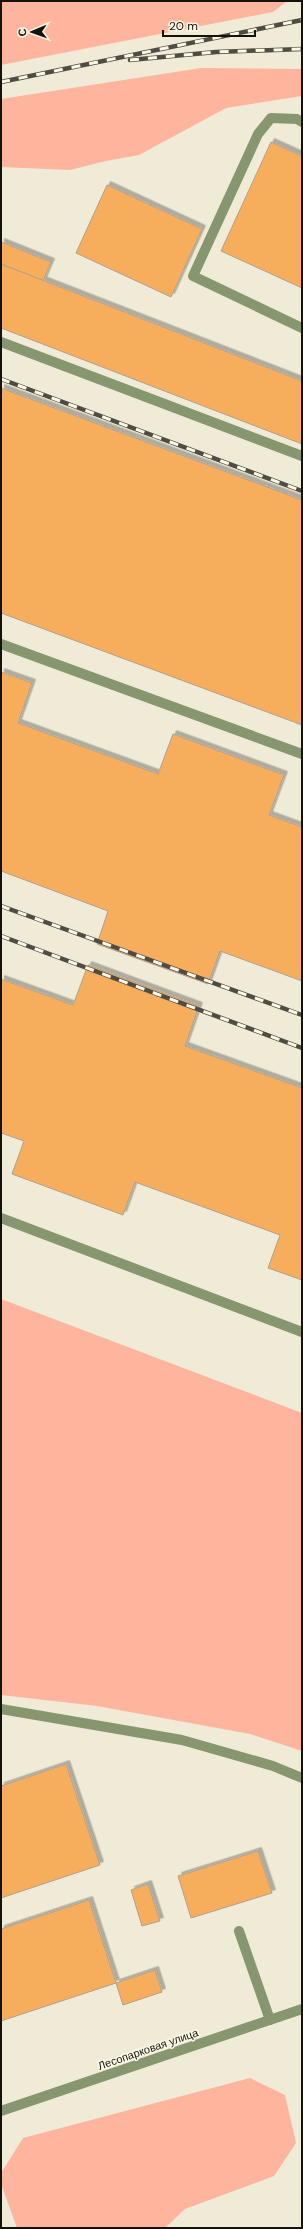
<svg xmlns="http://www.w3.org/2000/svg" width="303" height="2229" viewBox="0 0 303 2229" font-family="'DM Sans',sans-serif">
  <defs>
    <filter id="shadow"><feDropShadow dx="3.5" dy="-3.5" stdDeviation="0" flood-color="#0004"/></filter>
  </defs>
  <rect width="100%" height="100%" fill="#efebd7"/>
  <!-- green -->
  <g fill="#ffb49d">
    <polygon points="1,1 287,1 273,12 1,65"/>
    <polygon points="201,68 302,69 302,96 226,108 139,155 106,161 70,170 1,167 1,99"/>
    <polygon points="1,1299 302,1413 302,1751 250,1734 97,1706 1,1695"/>
    <polygon points="250,2078 285,2095 296,2143 274,2176 185,2209 165,2228 17,2228 1,2184 1,2173 23,2138"/>
  </g>
  <!-- building -->
  <g fill="#f6ae5d" stroke="#afa092" filter="url(#shadow)">
    <polygon points="271,142 302,156 302,288 221,251"/>
    <polygon points="107,185 202,229 171,297 76,253"/>
    <polygon points="1,242 51,262 43,281 1,264"/>
    <polygon points="1,264 302,381 302,444 1,328"/>
    <polygon points="1,388 302,500 302,725 1,613"/>
    <polygon points="1,672 32,683 18,723 158,774 173,734 284,775 269,815 302,827 302,981 220,951 208,984 97,944 108,911 1,871"/>
    <polygon points="88,965 199,1006 185,1046 302,1088 302,1280 268,1268 280,1235 135,1182 123,1215 12,1174 24,1141 1,1133 1,979 73,1005"/>
    <polygon points="66,1764 100,1865 1,1898 1,1786"/>
    <polygon points="258,1851 272,1893 191,1918 178,1876"/>
    <polygon points="148,1884 160,1921 142,1926 131,1890"/>
    <polygon points="89,1900 116,1983 1,2021 1,1929"/>
    <polygon points="155,1970 162,1992 123,2005 116,1983"/>
  </g>
  <g fill="none" stroke-linecap="round" stroke-linejoin="round">
    <!-- service -->
    <g stroke="#86966f" stroke-width="10">
      <polyline points="302,122 297,119 271,118 258,134 193,276 302,328"/>
      <polyline points="1,342 302,456"/>
      <polyline points="1,644 302,754"/>
      <polyline points="1,1218 302,1332"/>
      <polyline points="1,1709 182,1740 273,1766 302,1778"/>
      <polyline points="239,1931 270,2020"/>
    </g>
    <!-- tertiary -->
    <polyline stroke="#86966f" stroke-width="10" points="1,2111 302,2009"/>
    <defs>
      <g id="rail">
        <polyline points="130,60 216,52 302,49"/>
        <polyline points="1,82 302,20"/>
        <polyline points="1,379 302,491"/>
        <polyline points="1,906 302,1015"/>
        <polyline points="1,936 302,1048"/>
      </g>
    </defs>
    <!-- rail casing -->
    <use href="#rail" stroke="#4f4d43" stroke-width="4.5"/>
    <!-- rail -->
    <use href="#rail" stroke="#fdf8e5" stroke-width="3" stroke-dasharray="9" stroke-linecap="butt"/>
  </g>
  <g text-anchor="middle" dominant-baseline="central" stroke-width="3" stroke-linejoin="round" paint-order="stroke">
    <!-- street labels -->
    <g font-size="11" fill="#13120b" stroke="#fdf8e5">
      <text transform="translate(148 2049) rotate(-19)">Лесопарковая улица</text>
    </g>
  </g>
  <!-- border -->
  <rect width="303" height="2229" fill="none" stroke="#13120b" stroke-width="4"/>
  <!-- north arrow -->
  <g transform="translate(32 32) rotate(268)" stroke="#fdf8e5" stroke-width="3" paint-order="stroke">
  <path d="M0-3L7 15L0 10L-7 15Z" fill="#13120b"/>
  <text y="-6" font-size="11" font-weight="bold" text-anchor="middle" fill="#13120b">С</text>
  </g>
  <!-- scale -->
  <path d="M163 30v6h92v-6" fill="none" stroke="#13120b" stroke-width="2"/>
  <text x="169" y="30" font-size="12" fill="#13120b" stroke="#fdf8e5" stroke-width="3" paint-order="stroke">20 m</text>
</svg>
